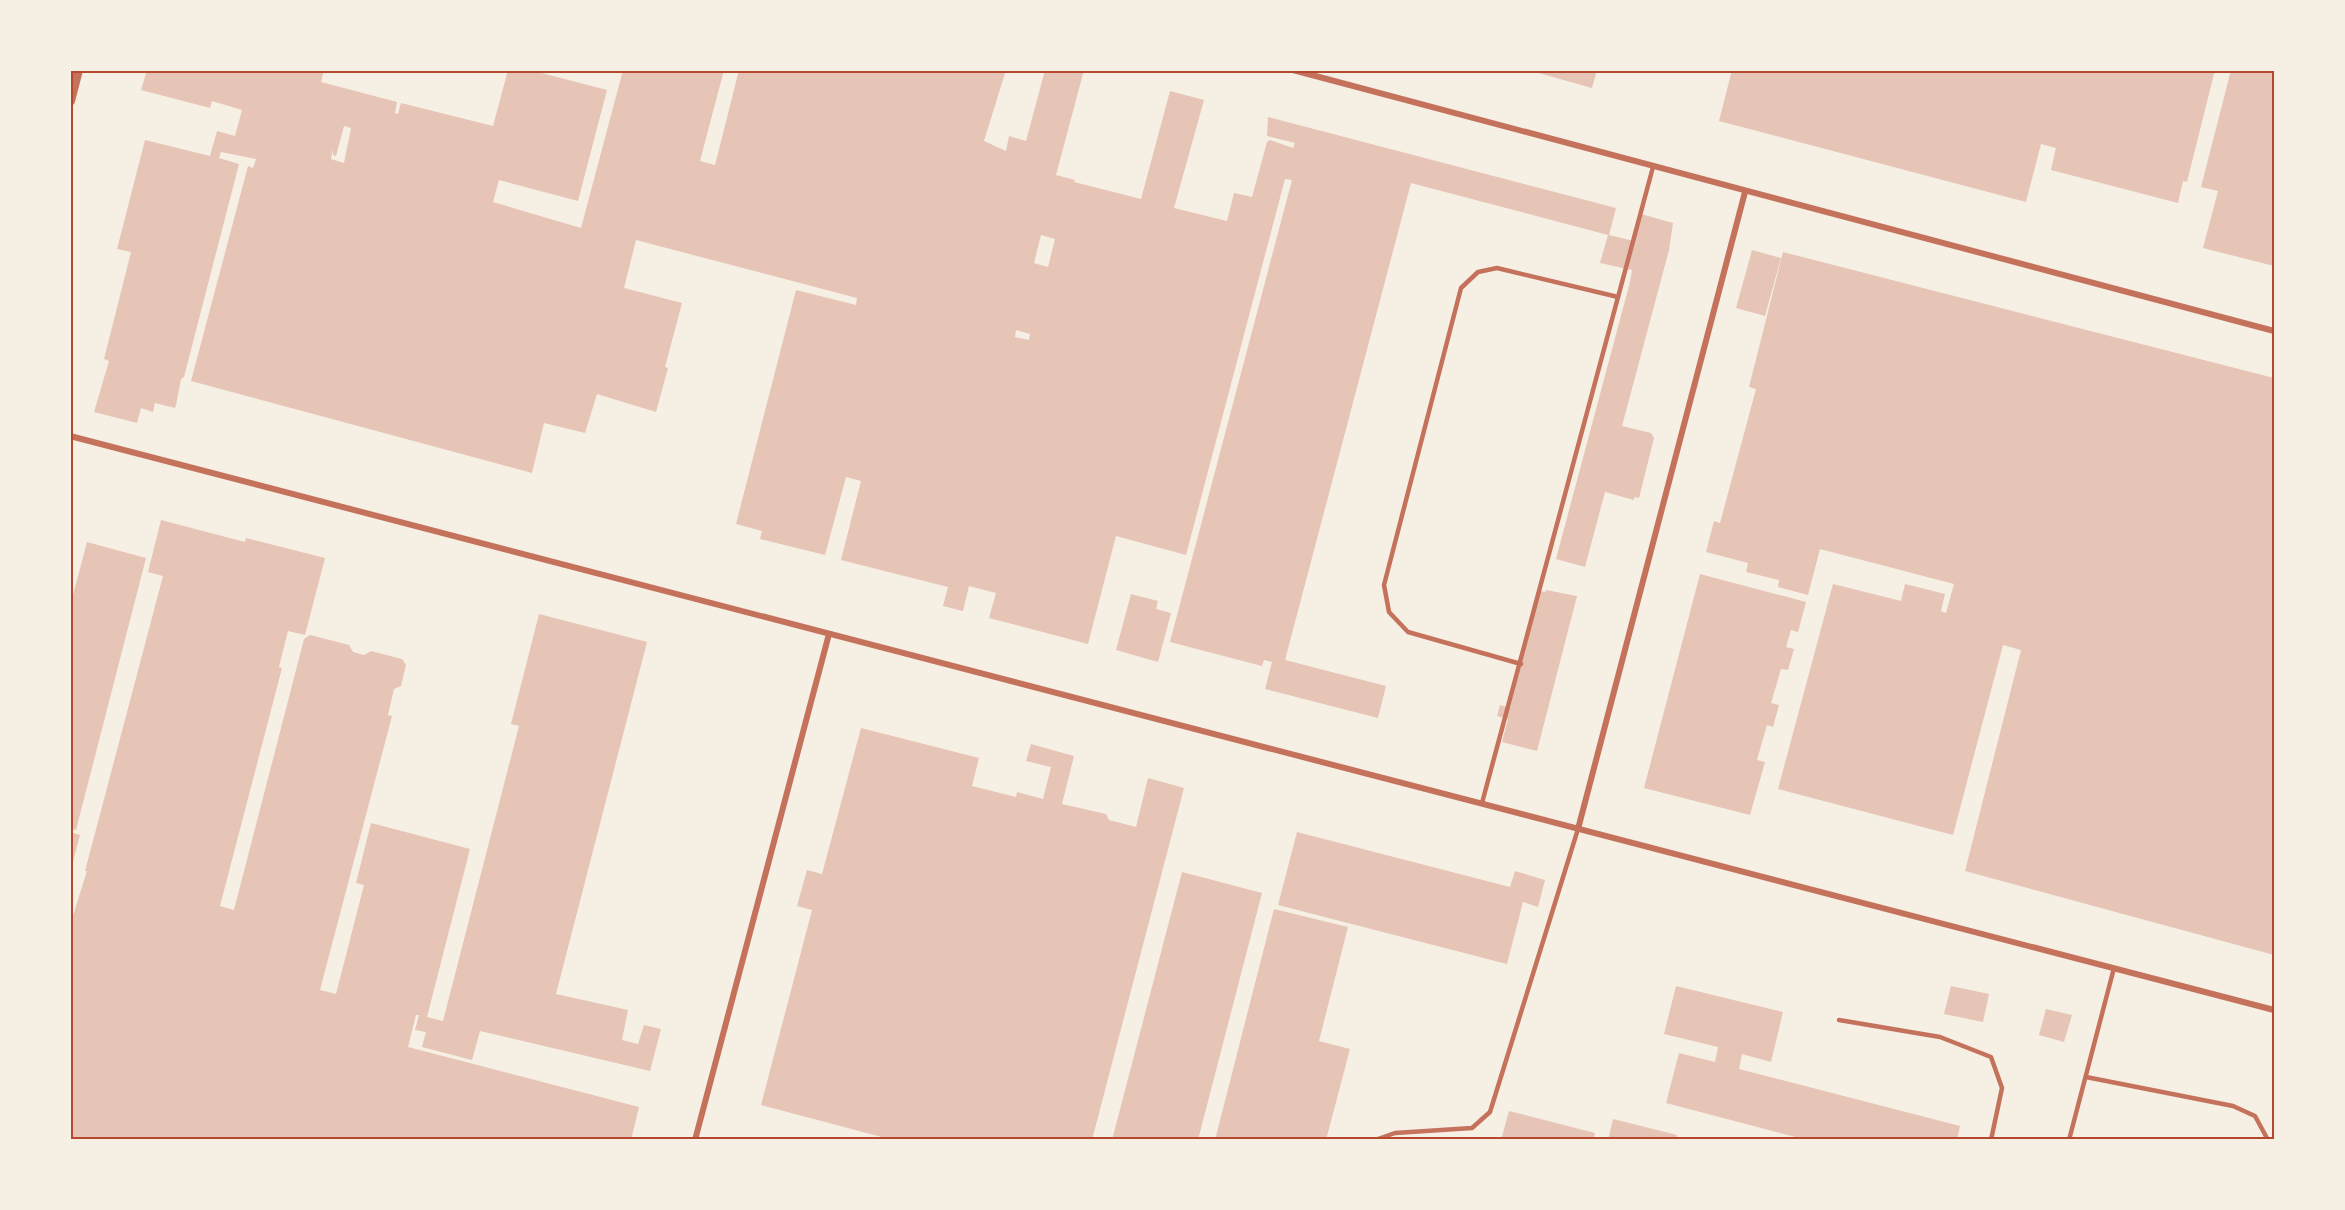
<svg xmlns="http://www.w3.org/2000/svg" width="2345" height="1210" viewBox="0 0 2345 1210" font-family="'DejaVu Sans',sans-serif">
  <rect width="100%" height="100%" fill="#f6efe4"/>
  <!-- building -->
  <g fill="#e6c5b7" fill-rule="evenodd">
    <path d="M 147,70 L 324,70 L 321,82 L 397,102 L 395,113 L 398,114 L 401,103 L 493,126 L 508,70 L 530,70 L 607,90 L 578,201 L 499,180 L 493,202 L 581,228 L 623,70 L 724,70 L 700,161 L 715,165 L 739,70 L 1006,70 L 984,141 L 1006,151 L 1009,136 L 1026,141 L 1045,70 L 1084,70 L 1056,175 L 1075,180 L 1074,182 L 1141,199 L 1170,91 L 1204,100 L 1174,208 L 1227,221 L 1234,193 L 1252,197 L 1267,142 L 1270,140 L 1293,148 L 1295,143 L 1267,136 L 1268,117 L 1616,208 L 1609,235 L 1634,241 L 1641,214 L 1673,223 L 1669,250 L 1622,426 L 1651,433 L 1654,438 L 1639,498 L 1634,497 L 1634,500 L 1605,492 L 1585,567 L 1556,559 L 1630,282 L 1632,270 L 1600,263 L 1608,235 L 1411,183 L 1285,660 L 1386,686 L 1378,718 L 1265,689 L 1272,662 L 1264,660 L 1262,666 L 1170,642 L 1292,180 L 1285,179 L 1186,555 L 1116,536 L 1088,644 L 989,618 L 996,593 L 969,586 L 963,611 L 943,606 L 948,587 L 841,560 L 861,481 L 846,477 L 825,555 L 760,539 L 762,531 L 736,524 L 796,290 L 856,305 L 857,298 L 636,240 L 624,288 L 682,303 L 665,367 L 668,368 L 656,412 L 597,394 L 585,433 L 544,423 L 532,473 L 191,381 L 248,166 L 253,168 L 256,159 L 221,152 L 219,158 L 239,164 L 184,377 L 181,379 L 176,405 L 175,408 L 155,403 L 153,412 L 141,408 L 137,423 L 94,412 L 109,361 L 104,359 L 131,252 L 117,249 L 145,140 L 210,156 L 217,131 L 235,136 L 242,110 L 212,101 L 210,108 L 141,90 ZM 344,126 L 351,128 L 344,163 L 331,159 L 333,149 L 333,155 L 336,156 ZM 1041,235 L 1055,239 L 1048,267 L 1034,263 ZM 1016,330 L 1030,334 L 1029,340 L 1015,337 Z"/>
    <polygon points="1528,70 1597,70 1592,88"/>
    <polygon points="1732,70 2215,70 2187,182 2183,181 2178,203 2051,170 2056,148 2041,144 2026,202 1719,121"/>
    <polygon points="2231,70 2274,70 2274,266 2203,248 2218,191 2201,187"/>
    <polygon points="1752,250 1781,258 1765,316 1736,308"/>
    <polygon points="1783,252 2274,378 2274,955 1965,871 2021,650 2003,645 1953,835 1778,789 1833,584 1901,601 1905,584 1945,594 1941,611 1946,613 1954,584 1820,549 1808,595 1778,587 1779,580 1746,572 1748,563 1706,552 1714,521 1720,523 1756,389 1749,387"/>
    <polygon points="161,520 245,542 246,538 325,558 305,635 288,631 279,667 282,668 220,906 234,910 304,639 310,635 349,645 353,652 364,655 371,651 402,659 406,665 401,686 394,689 388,715 392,716 320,990 336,994 364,885 356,883 371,823 379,825 470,849 427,1017 443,1021 519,726 511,724 539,614 647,642 556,994 628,1010 622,1040 638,1044 644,1025 661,1029 650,1071 480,1031 472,1060 422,1047 426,1032 415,1030 419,1015 416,1015 408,1047 639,1107 631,1140 70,1140 70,925 87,871 85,871 163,576 148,572"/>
    <polygon points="87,542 146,558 76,830 70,829 70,606"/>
    <polygon points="1700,574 1806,602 1798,632 1791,630 1786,647 1794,649 1788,670 1781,669 1771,703 1779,705 1773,727 1767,725 1757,760 1765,762 1750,815 1644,788"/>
    <polygon points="1546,590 1577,596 1537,751 1502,742 1508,719 1497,716 1500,705 1510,708 1540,591 1545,592"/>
    <polygon points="1131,594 1158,601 1156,609 1171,613 1158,662 1116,650"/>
    <polygon points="861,728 979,758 972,786 1016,797 1017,792 1043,799 1051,767 1026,761 1031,744 1074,756 1062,804 1106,814 1109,820 1136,827 1148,778 1184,788 1092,1140 893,1140 761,1105 812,910 797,906 807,870 822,874"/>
    <polygon points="70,832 80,835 71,869 70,869"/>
    <polygon points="1297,832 1510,887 1515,871 1545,880 1538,907 1523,902 1507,964 1278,905"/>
    <polygon points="1182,872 1262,893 1198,1140 1112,1140"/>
    <polygon points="1274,909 1348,927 1319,1041 1350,1049 1326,1140 1215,1140"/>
    <polygon points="1676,986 1783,1012 1771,1062 1742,1054 1739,1069 1960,1126 1957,1140 1807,1140 1666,1103 1679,1053 1715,1062 1718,1047 1664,1034"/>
    <polygon points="1951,986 1989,994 1983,1022 1944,1014"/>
    <polygon points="2046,1009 2072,1015 2064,1042 2039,1035"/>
    <polygon points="1509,1111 1595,1133 1593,1140 1501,1140"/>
    <polygon points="1613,1119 1677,1135 1676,1140 1608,1140"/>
  </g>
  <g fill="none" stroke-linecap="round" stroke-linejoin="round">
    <!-- service -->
    <g stroke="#c5725c" stroke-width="4.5">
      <polyline points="1521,664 1408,632 1389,612 1384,585 1461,288 1478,272 1497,268 1618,297"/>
      <polyline points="1482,803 1653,167"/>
      <polyline points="1839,1020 1940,1037 1991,1057 2002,1088 1991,1140"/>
      <polyline points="2086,1077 2233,1106 2255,1116 2268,1140"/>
      <polyline points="1375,1140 1395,1133 1472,1128 1490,1112 1578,829"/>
      <polyline points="2069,1140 2114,968"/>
    </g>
    <!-- minor -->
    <g stroke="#c5725c" stroke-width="6">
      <polyline points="1293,70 2274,331"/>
      <polyline points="70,436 2274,1010"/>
      <polyline points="1578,829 1745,192"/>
      <polyline points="695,1140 829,634"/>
    </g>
    <!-- tertiary -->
    <polyline stroke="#c5725c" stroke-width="10" points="70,101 78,70"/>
  </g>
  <!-- border -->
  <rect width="2345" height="1210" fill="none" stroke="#f6efe4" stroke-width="144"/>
  <rect x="72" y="72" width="2201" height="1066" fill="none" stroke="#b5482f" stroke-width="2"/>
</svg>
